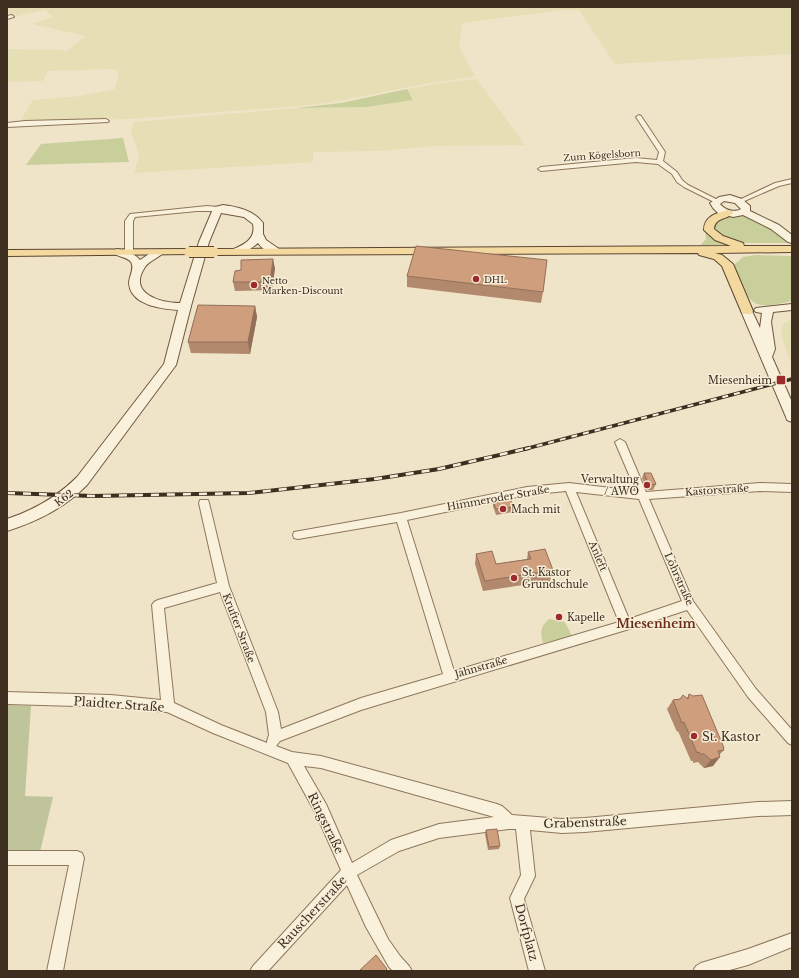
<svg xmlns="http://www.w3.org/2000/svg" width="799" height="978" viewBox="0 0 799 978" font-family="'Libre Baskerville',serif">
  <rect width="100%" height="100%" fill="#f0e4c8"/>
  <!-- farmland -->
  <g fill="#e6deb5">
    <polygon points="7,7 792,7 792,54 615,64 579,10 562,10 462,23 459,47 474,74 473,77 423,84 339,101 311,105 130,119 24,122 22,118 33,100 81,96 115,89 119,73 116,70 109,69 48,71 43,81 7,82 7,49 63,50 65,52 86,36 32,24 53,17 45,10 13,17 10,16"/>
    <polygon points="477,79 525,145 436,146 378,151 313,152 313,162 134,173 139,157 136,145 131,132 134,122 296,108 366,107 413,99 407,89 448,82"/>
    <polygon points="792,319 792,358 789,359 782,338 781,330 783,324"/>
  </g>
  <!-- green -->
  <g fill="#c9cf9b">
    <polygon points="407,89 413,100 366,107 296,108 341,103"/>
    <polygon points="123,138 129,162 26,165 41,144"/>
    <path d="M 741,215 C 760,220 778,230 791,243 L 738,243 L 714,233 L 712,222 L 723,216 Z"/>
    <polygon points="705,230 738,246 699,247 706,239"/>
    <path d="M 756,255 L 792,256 L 792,301 C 747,312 750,302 734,265 L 743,257 Z"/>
    <path d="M 549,619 L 565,622 L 572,636 L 543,643 C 540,632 540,627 549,619 Z"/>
  </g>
  <!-- cemetery -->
  <polygon fill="#bfc49a" points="7,705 31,706 25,796 53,797 40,852 7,853"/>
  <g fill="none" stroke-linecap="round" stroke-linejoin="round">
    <defs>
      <g id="street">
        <polygon points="12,15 14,17 7,19 7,16"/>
        <polygon points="639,115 641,116 665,152 663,161 677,172 682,180 688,185 718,200 718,202 714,202 684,187 677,182 672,174 658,164 636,162 541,171 538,169 541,167 636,158 657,160 659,152 636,117"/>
        <polygon points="106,119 109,121 108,122 7,127 7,123 25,121"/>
        <polygon points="792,179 792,183 779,186 742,202 737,201 775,183"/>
        <polygon points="207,206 218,207 221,209 218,211 197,211 135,217 133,221 133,252 129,254 125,252 125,221 130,214"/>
        <path d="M 620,439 L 625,442 L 646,492 L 760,483 L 792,484 L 792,492 L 760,491 L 649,499 L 693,601 L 756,689 L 792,730 L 792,745 L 788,743 L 748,697 L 687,610 L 626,630 L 361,710 L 280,741 L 276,746 L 292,752 L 321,756 L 497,804 L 502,806 L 512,815 L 562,819 L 585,818 L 758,802 L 792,801 L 792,815 L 758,816 L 585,832 L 562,833 L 530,830 L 535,876 L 524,899 L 545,971 L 529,971 L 510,898 L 521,875 L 516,829 L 509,829 L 439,838 L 399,851 L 357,875 L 388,939 L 400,956 L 409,966 L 412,971 L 393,971 L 389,967 L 366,927 L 347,885 L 268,971 L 250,971 L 253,966 L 341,870 L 316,814 L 288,763 L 213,733 L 167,712 L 111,707 L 7,704 L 7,692 L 111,695 L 161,700 L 152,605 L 154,602 L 158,600 L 217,583 L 199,503 L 200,500 L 208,500 L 209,503 L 229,586 L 278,712 L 281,729 L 361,698 L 443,674 L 397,522 L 298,539 L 294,538 L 293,535 L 294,532 L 401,513 L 527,487 L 569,483 L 636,491 L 615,442 ZM 566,491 L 619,622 L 454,671 L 407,520 L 527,495 ZM 576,492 L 639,499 L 682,601 L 629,619 ZM 220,592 L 266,712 L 269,735 L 267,741 L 267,743 L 221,725 L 174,703 L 164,608 ZM 304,766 L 321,768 L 494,817 L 439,824 L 391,840 L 352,863 L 326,804 Z"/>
        <polygon points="7,851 77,851 82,853 84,858 63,971 47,971 69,865 7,865"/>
        <polygon points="792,933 792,947 748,965 726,971 693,971 696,966 701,963 748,949"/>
      </g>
      <g id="secondary">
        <path d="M 730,195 L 742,199 L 750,206 L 750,211 L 779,225 L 792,235 L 792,243 L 788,242 L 771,229 L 743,215 L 733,217 L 718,213 L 713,208 L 710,203 L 719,197 ZM 724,201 L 735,203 L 741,209 C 734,213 725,210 720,204 Z"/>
        <path d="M 223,205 C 238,207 253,210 263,223 L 263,234 L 266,240 L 282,251 L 281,253 C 272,255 263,250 258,243 C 251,249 240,256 231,254 L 230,252 L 231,250 C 244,245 256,239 253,224 L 244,217 L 221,213 L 209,242 L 191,306 L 176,365 L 87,485 C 64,508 38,521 7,531 L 7,519 C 34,510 57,497 77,477 L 164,364 L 178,310 C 162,309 130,305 129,283 C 129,276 135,269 131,262 C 126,256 116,257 112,252 L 117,249 C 126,251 134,253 140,260 L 155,250 L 163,250 L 164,252 C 159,258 150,260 145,267 C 127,294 161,303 180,303 L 199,242 L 213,209 L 215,207 Z"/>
        <polygon points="792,304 792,310 773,312 771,322 775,349 772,357 792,402 792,422 787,420 786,417 741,311 743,309 751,309 760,328 762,313 756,312 754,310 756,308"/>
      </g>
      <g id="primary">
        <path d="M 728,210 L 732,211 L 733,213 C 727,220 715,217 714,229 L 723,236 L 743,243 L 744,246 L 792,246 L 792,252 L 715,253 L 722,255 L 733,264 L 753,311 L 751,314 L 743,314 L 741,311 L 722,266 L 714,259 L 699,255 L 698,253 L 214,255 L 208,252 L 214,249 L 731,246 L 715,240 L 704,230 C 704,216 717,213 728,210 Z"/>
        <polygon points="189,249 193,250 195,252 193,254 7,256 7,250"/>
      </g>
    </defs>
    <!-- street casing -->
    <use href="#street" stroke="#8d765c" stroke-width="2"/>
    <!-- secondary casing -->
    <use href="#secondary" stroke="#6f573f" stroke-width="2"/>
    <!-- primary casing -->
    <use href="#primary" stroke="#5b4430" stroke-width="2"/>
    <!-- street -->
    <use href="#street" fill="#faf1dc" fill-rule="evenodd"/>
    <!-- secondary -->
    <use href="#secondary" fill="#faf1dc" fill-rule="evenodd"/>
    <!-- primary -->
    <use href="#primary" fill="#f3d9a0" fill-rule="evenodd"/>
    <defs>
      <polyline id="rail-far1" points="525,449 792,379"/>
      <polyline id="rail" points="7,493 93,496 249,493 375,479 439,469 529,448"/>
    </defs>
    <!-- rail-far1 casing -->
    <use href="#rail-far1" stroke="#3d2e20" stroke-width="3.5"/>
    <!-- rail casing -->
    <use href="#rail" stroke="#3d2e20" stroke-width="4"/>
    <!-- rail-far1 -->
    <use href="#rail-far1" stroke="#f7eed8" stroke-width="2" stroke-dasharray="6" stroke-linecap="butt"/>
    <!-- rail -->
    <use href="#rail" stroke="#f7eed8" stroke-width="2.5" stroke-dasharray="8" stroke-linecap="butt"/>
    <defs>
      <polyline id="primary-bridge" points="189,252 214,252"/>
    </defs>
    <!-- primary-bridge casing -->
    <use href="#primary-bridge" stroke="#5b4430" stroke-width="12" stroke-linecap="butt"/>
    <!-- primary-bridge -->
    <use href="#primary-bridge" stroke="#f3d9a0" stroke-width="10"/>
  </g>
  <!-- wall -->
  <g fill="#b2896c">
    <polygon points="275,268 272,290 235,291 233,282"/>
    <polygon points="407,276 543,292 541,303 407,287"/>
    <polygon points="255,306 257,317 250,354 191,353 188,342"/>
    <polygon points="644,473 656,484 653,490 647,490 642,478"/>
    <polygon points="493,501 514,507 513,512 496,515 493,506"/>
    <polygon points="528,552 553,570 550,581 483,591 475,564 476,554 496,564 527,559"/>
    <polygon points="689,694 724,748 723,749 724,750 719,755 713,766 704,768 698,762 693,763 693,761 691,761 678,731 677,732 667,709 673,700 687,698"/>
    <polygon points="486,830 500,846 499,849 488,850 485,834"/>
  </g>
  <!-- shaded-wall -->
  <g fill="#916f58">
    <polygon points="273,259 275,268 272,290 270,282"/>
    <polygon points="255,306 257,317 250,354 248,342"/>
    <polygon points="720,757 713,766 704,768 711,760"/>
  </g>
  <!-- building -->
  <g fill="#cf9f7d" stroke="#916f58">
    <polygon points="416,246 547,260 543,292 407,276"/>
    <polygon points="273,259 270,282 233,282 235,271 241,270 241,260"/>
    <polygon points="198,305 255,306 248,342 188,342"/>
    <polygon points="644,473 651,473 656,484 649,485"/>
    <polygon points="510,498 514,507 496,509 493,501"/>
    <polygon points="545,549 553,570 485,581 476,554 492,551 496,564 531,559 528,552"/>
    <polygon points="689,694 693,696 702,695 724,748 723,748 724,750 718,751 720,757 711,760 704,754 700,754 699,752 697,753 684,722 682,723 673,700 680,699 683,695 688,699"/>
    <polygon points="497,829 500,846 489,847 486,830"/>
    <polygon points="376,955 387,969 385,971 359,971"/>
  </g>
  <!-- markers -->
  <g fill="#9e2a2b" stroke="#f7eed8" stroke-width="1.5">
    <circle cx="476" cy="279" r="4"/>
    <circle cx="254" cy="285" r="4"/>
    <rect x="776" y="375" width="10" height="10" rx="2"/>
    <circle cx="647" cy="485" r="4"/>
    <circle cx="503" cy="509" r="4"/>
    <circle cx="514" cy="578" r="4"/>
    <circle cx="559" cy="617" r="4"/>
    <circle cx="694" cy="736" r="4"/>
  </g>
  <g text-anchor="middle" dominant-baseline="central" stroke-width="3" stroke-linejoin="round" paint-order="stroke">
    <!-- far-street labels -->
    <g font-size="9" fill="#3d2e20" stroke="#f7eed8">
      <text transform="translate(602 155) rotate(-4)">Zum Kögelsborn</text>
    </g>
    <!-- far-poi labels -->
    <g font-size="9" fill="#3d2e20" stroke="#f7eed8" text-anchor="start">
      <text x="484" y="279">DHL</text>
      <text x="262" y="280">Netto<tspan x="262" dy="10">Marken-Discount</tspan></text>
    </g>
    <!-- poi labels -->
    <g font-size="10" fill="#3d2e20" stroke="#f7eed8" text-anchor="start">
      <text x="772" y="380" text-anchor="end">Miesenheim</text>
      <text x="639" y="479" text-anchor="end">Verwaltung<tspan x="639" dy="12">/ AWO</tspan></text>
      <text x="511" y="509">Mach mit</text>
      <text x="522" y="572">St. Kastor<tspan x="522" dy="12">Grundschule</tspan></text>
      <text x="567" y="617">Kapelle</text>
    </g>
    <!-- street labels -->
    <g font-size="10" fill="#3d2e20" stroke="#f7eed8">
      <text transform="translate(717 490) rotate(-4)">Kastorstraße</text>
      <text transform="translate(64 498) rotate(-37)">K62</text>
      <text transform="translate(498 498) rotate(-10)">Himmeroder Straße</text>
      <text transform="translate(598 556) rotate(67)">Anleft</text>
      <text transform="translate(679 579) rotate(66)">Löhrstraße</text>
      <text transform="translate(239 628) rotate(69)">Krufter Straße</text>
      <text transform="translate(481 667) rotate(-16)">Jahnstraße</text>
    </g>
    <!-- quarter labels -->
    <g font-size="12" font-weight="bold" fill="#6b2e1e" stroke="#f7eed8">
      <text x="656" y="623">Miesenheim</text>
    </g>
    <!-- near-street labels -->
    <g font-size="12" fill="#3d2e20" stroke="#f7eed8">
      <text transform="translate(119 704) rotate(4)">Plaidter Straße</text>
      <text transform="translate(585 822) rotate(-2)">Grabenstraße</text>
      <text transform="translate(326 823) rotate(64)">Ringstraße</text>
      <text transform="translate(312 912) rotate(-47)">Rauscherstraße</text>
      <text transform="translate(527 932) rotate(75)">Dorfplatz</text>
    </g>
    <!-- near-poi labels -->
    <g font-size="12" fill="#3d2e20" stroke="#f7eed8" text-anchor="start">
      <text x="702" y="736">St. Kastor</text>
    </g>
  </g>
  <!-- border -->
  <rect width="799" height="978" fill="none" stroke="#3d2e20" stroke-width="16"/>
</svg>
